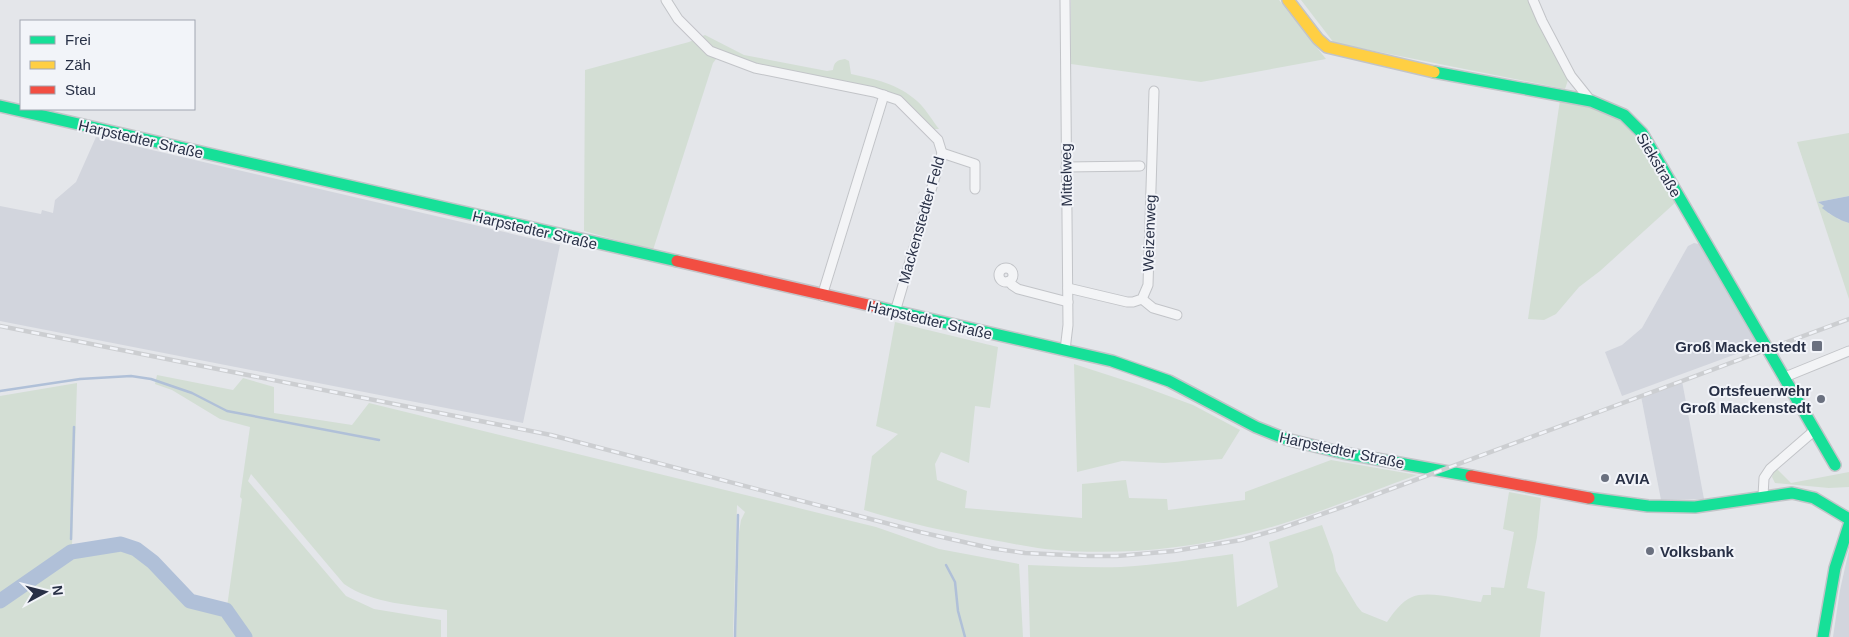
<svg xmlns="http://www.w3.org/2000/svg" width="1849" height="637" viewBox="0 0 1849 637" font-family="Helvetica,sans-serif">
  <rect width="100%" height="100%" fill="#e4e6ea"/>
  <!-- built -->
  <g fill="#d2d5dd">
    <polygon points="96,137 560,245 523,423 0,321 0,206 41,214 42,210 53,213 55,200 76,182"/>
    <polygon points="1694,243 1699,244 1758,346 1622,396 1605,352 1622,345 1642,328 1684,253 1688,246"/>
    <polygon points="1682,381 1704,499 1661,500 1641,396"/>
    <polygon points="1849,550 1849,637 1833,637 1840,590"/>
  </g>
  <!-- green -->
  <g fill="#d3ded4">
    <polygon points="1071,0 1279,0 1326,59 1201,82 1071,64"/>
    <polygon points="1301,0 1528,0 1568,80 1565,89 1334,43"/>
    <path d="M 705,35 L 744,55 L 827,71 L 833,70 C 834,62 837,60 845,59 L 849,61 L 851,74 C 875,79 898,84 917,101 C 925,108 932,120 939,129 L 931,129 L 900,98 L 792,75 L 720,54 L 713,63 L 653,250 L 584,231 L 585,70 L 689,42 Z"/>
    <polygon points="1560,100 1591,104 1626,123 1676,202 1600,271 1579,287 1556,314 1544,320 1528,319"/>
    <polygon points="1849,133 1849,196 1818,202 1824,206 1829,214 1835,215 1838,219 1849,223 1849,299 1797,142"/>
    <path d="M 895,322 L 998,347 L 990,408 L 975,406 L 969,463 L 941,452 L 935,464 L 937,480 L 967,491 L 965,508 L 1082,518 L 1082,484 L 1126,480 L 1129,498 L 1167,499 L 1168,510 L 1245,500 L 1245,492 L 1331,460 L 1417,475 C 1361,495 1306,519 1249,533 C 1184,550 1112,556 1045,549 C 1028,547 1010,543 993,540 C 949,532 906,523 864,510 L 872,456 L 898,434 L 876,426 Z"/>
    <polygon points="1074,364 1139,385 1193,405 1240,430 1222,459 1164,463 1122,461 1077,472"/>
    <path d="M 157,375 L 233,390 L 243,378 L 274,387 L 274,413 L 352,425 L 369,403 L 876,527 L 939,549 L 1019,564 L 1023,637 L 736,637 L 739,532 L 741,520 L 745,512 L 737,505 L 733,637 L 447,637 L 447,610 C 412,605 373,604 344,584 L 251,474 L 248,481 L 346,596 L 374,609 L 441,620 L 441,637 L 249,637 L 227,607 L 242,499 L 240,497 L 250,427 L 220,419 L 172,390 L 155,384 Z"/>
    <polygon points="77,383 72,547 56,554 37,573 0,597 0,396"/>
    <polygon points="1777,469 1791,483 1849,472 1849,487 1829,488 1775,483 1772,477 1774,471"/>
    <path d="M 1509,492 L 1541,498 L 1537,537 L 1527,588 L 1545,592 L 1540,637 L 1030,637 L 1028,565 C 1059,566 1090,568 1121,567 C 1158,565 1196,559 1233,554 L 1237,607 L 1278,587 L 1269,542 L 1322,525 L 1333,555 L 1336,571 L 1357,606 L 1362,612 L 1387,622 C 1394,612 1401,602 1412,597 C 1428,590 1464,600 1481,602 L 1483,595 L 1491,595 L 1491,587 L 1504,588 L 1514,532 L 1503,529 Z"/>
    <polygon points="113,547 123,548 138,554 161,573 190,604 224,611 242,637 0,637 0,608 67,559"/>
  </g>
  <!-- water -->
  <path fill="#b0c0d8" d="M 1849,196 L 1849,223 C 1839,220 1831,215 1822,208 L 1824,206 L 1818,202 Z"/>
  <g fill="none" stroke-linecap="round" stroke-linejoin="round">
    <!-- stream -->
    <g stroke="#b0c0d8" stroke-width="2.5">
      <polyline points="0,391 80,379 131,376 151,379 192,393 227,411 379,440"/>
      <polyline points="71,539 74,427"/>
      <polyline points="71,549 71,552"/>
      <polyline points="946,565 955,582 958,611 965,637"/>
      <polyline points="735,637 738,515"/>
    </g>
    <!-- river -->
    <polyline stroke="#b0c0d8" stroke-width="15" points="0,601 71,552 121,544 136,549 153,562 190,601 226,610 245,637"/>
    <defs>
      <g id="street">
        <polyline points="666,0 678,19 710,51 755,68 874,92 898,100 938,140 942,153 895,312"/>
        <polyline points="1533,0 1542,21 1571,76 1591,101"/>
        <polyline points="942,153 975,164 975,189"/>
        <polyline points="1066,167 1140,166"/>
        <circle cx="1006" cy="275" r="7"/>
        <polyline points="1009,281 1012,285 1018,289 1068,302"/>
        <polyline points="1068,288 1127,302 1133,302 1142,299 1148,285 1154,91"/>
        <polyline points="822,296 884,95"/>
        <polyline points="1142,299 1153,308 1177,315"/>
        <polyline points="1065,350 1068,325 1065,0"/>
        <polyline points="1785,377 1849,351"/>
        <polyline points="1763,496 1764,478 1770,469 1815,430"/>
      </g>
      <g id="fast">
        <polyline points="1434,72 1591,101 1624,115 1642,133 1835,465"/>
        <polyline points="0,106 677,261"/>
        <polyline points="877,307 1112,361 1169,381 1256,427 1286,439 1343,453 1471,476"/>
        <polyline points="1589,498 1648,506 1695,507 1792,493 1814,498 1849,519"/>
        <polyline points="1823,637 1835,568 1849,525"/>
      </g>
      <polyline id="slow" points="1288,0 1318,39 1327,47 1434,72"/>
      <g id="jam">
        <polyline points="677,261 877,307"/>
        <polyline points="1471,476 1589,498"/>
      </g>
    </defs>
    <!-- street casing -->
    <use href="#street" stroke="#c2c4c8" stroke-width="11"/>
    <!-- fast casing -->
    <use href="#fast" stroke="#c2c4c8" stroke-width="14"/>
    <!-- slow casing -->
    <use href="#slow" stroke="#c2c4c8" stroke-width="14"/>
    <!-- jam casing -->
    <use href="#jam" stroke="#c2c4c8" stroke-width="14"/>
    <!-- street -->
    <use href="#street" stroke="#f3f4f6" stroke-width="9"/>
    <!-- fast -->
    <use href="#fast" stroke="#16e098" stroke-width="11"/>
    <!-- slow -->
    <use href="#slow" stroke="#ffcf43" stroke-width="11"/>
    <!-- jam -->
    <use href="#jam" stroke="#f24e42" stroke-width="11"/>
    <defs>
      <polyline id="rail" points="0,326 551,435 920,532 990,548 1025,553 1088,556 1117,556 1174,551 1241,540 1276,530 1345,506 1849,319"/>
    </defs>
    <!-- rail casing -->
    <use href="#rail" stroke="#ccced1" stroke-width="4.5"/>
    <!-- rail -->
    <use href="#rail" stroke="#f2f4f9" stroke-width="2.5" stroke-dasharray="8" stroke-linecap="butt"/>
  </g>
  <!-- markers -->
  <g fill="#6a707f" stroke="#f2f4f9" stroke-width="2">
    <rect x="1811" y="340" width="12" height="12" rx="2.5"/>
    <circle cx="1821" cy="399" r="5"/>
    <circle cx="1605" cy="478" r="5"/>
    <circle cx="1650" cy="551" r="5"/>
  </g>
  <g text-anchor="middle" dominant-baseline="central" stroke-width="4" stroke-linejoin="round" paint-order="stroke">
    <!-- street labels -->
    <g font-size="15" fill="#283046" stroke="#f2f4f9">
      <text transform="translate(141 139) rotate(13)">Harpstedter Straße</text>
      <text transform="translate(1659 165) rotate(59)">Siekstraße</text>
      <text transform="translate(1066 175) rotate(-91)">Mittelweg</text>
      <text transform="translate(921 220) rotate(-74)">Mackenstedter Feld</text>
      <text transform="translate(535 230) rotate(13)">Harpstedter Straße</text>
      <text transform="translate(1149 233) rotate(-88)">Weizenweg</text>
      <text transform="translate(930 320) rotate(13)">Harpstedter Straße</text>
      <text transform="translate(1342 450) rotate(12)">Harpstedter Straße</text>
    </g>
    <!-- poi labels -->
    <g font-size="15" font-weight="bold" fill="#283046" stroke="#f2f4f9" text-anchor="end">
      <text x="1806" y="346">Groß Mackenstedt</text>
      <text x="1811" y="390">Ortsfeuerwehr<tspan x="1811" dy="17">Groß Mackenstedt</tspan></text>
      <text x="1615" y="478" text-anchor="start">AVIA</text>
      <text x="1660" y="551" text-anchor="start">Volksbank</text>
    </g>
  </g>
  <!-- legend -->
  <rect x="20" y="20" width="175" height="90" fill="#f2f4f9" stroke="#a1a6b1"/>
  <rect x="30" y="36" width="25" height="8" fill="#16e098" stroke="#a1a6b1"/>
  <text x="65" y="45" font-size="15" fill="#283046">Frei</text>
  <rect x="30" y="61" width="25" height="8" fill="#ffcf43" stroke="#a1a6b1"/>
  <text x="65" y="70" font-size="15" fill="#283046">Zäh</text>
  <rect x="30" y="86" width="25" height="8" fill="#f24e42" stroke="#a1a6b1"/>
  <text x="65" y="95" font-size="15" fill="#283046">Stau</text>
  <!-- north arrow -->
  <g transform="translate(45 592) rotate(83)" stroke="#f2f4f9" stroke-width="4" paint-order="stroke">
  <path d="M0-4L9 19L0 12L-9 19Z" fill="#283046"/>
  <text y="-8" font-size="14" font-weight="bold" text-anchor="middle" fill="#283046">N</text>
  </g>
</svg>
